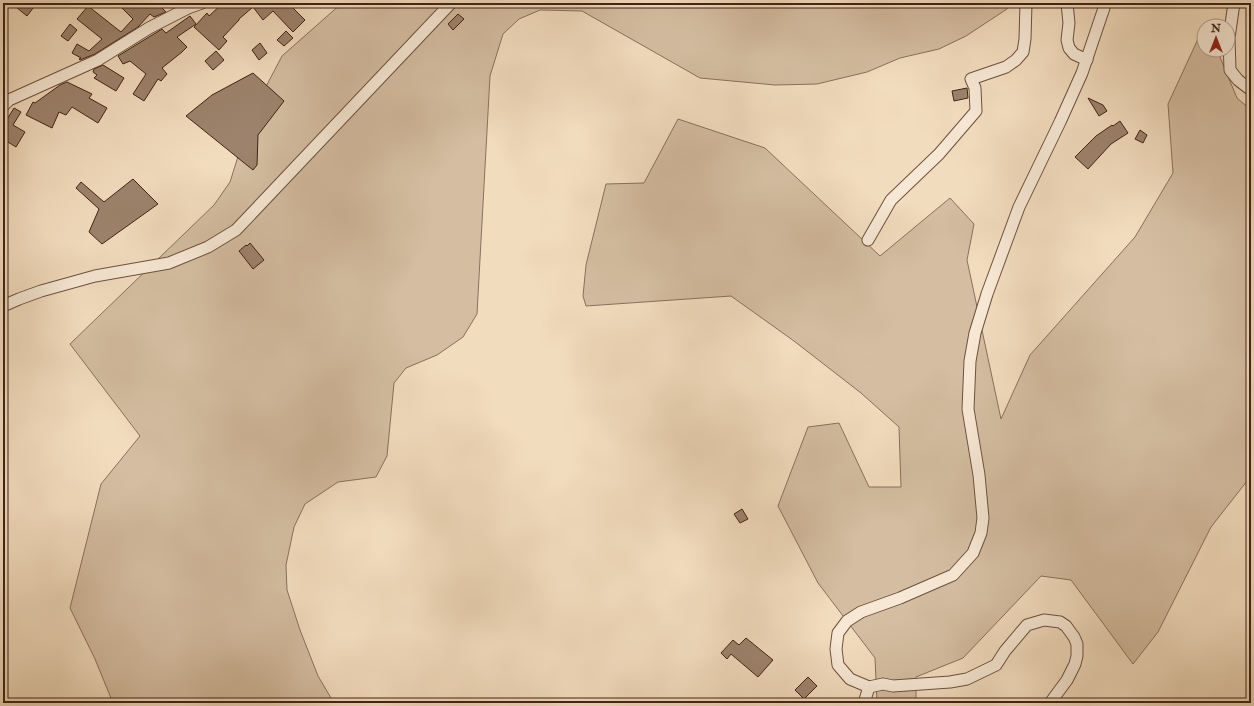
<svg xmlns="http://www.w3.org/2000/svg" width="1254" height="706" viewBox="0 0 1254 706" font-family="'IM FELL Double Pica',serif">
  <rect width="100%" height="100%" fill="#f2dcbe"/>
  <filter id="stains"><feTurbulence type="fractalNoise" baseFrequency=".005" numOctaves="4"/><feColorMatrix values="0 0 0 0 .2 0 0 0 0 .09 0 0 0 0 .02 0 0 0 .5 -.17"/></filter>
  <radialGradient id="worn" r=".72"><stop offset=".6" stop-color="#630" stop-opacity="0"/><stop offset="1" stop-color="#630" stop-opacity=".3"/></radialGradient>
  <!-- green -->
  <g fill="#d4bda1" stroke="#8a705b">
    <polygon points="342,3 1009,3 1007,9 966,36 939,49 900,58 867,72 817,84 775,85 700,78 582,11 540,10 519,19 503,34 490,76 477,314 463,337 437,355 406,368 394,383 387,456 376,477 338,482 305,504 294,527 286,565 287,590 300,630 318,676 334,703 113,703 95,659 70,608 101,484 140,436 70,344 214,205 230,182 251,115 282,56"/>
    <polygon points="1204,26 1204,50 1217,50 1237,98 1251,110 1251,476 1211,527 1158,632 1133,664 1071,580 1041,576 963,658 916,677 916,703 877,703 875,658 818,583 778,506 808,427 839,423 869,487 901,487 899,427 861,393 794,341 731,296 586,306 583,296 586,265 606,184 644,183 678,119 765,148 880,256 950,198 974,224 967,260 1001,419 1030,355 1135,237 1173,173 1168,104"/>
  </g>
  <!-- building -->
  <g fill="#9d836d" stroke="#402315">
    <polygon points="11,3 37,3 27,16"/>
    <polygon points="117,3 157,3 166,12 154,17 150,14 138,27 95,54 80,60 79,59 81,58 72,53 77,44 89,51 102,39 77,19 88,6 121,32 133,19"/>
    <polygon points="223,3 288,3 305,20 293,32 273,11 263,20 253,7 239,19 239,20 223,37 227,41 219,50 194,27 207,13 209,16"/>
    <polygon points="458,14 464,19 453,30 448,24"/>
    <polygon points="190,16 196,24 177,37 187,47 182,52 162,68 167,74 161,81 158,79 144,101 133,94 146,74 130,61 123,64 118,56 162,29 166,33"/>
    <polygon points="70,24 77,30 68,41 61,36"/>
    <polygon points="286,31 293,38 284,46 277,40"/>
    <polygon points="260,43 267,53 259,60 252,50"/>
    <polygon points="216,51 224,60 213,70 205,61"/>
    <polygon points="103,65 124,78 116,91 94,78 97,75 93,72 94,69"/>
    <polygon points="253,73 284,101 258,135 257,165 253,170 186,116 212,95"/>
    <polygon points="67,82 92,94 89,98 107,108 98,123 72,107 66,115 59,112 52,128 26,115 33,102 35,103 60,85"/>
    <polygon points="967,88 968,98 954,101 952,91"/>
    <polygon points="1088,98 1103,105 1107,111 1099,116"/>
    <polygon points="14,108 21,112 13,125 25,132 16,147 3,139 3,126"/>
    <polygon points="1120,121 1128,133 1111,144 1088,169 1075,157 1096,136 1112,125 1113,126"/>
    <polygon points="1140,130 1147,135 1143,143 1135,139"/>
    <polygon points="133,179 158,204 102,244 89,232 99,209 76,188 81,182 104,202"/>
    <polygon points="250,243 264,260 253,269 239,251 246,245 247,246"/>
    <polygon points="742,509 748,519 740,523 734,514"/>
    <polygon points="746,638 773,660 758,677 731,654 727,659 721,653 733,640 739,645"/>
    <polygon points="808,677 817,686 804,699 795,690"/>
  </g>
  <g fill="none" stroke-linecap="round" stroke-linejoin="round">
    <defs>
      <g id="minor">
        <polyline points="1067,3 1069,23 1067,40 1069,48 1074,54 1087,60"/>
        <polyline points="1234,3 1229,38 1230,70 1238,80 1251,90"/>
        <polyline points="3,106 9,100 98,60 149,28 188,8 202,3"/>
        <polyline points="868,240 891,200 939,154 976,111 975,88 971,79 1006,67 1016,60 1023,52 1025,39 1026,3"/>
        <polyline points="3,306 19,299 41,291 95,276 169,263 208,247 236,230 451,3"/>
        <polyline points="864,703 869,687"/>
        <polyline points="1050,703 1067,680 1075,664 1077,656 1077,644 1074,637 1066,626 1060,622 1044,620 1027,625 1005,651 996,665 967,679 950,682 893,686 883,684 869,687 850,679 838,665 836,649 838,633 847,621 861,612 900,598 953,575 973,553 981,533 983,518 979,475 968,409 970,361 975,333 987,294 1019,207 1060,122 1082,73 1104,8 1104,3"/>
      </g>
    </defs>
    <!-- minor casing -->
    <use href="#minor" stroke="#6c513f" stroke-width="13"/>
    <!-- minor -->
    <use href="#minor" stroke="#f7e8d5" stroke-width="11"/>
  </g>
  <!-- margin -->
  <rect width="1254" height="706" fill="none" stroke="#f2dcbe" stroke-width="16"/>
  <rect x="4" y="4" width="1246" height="698" fill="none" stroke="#402315" stroke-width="2"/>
  <rect x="8" y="8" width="1238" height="690" fill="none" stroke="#402315"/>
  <!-- north arrow -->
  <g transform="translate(1216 38)"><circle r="19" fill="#f7e8d5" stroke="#ae9988"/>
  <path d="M0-3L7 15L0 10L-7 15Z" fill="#8f2418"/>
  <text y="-6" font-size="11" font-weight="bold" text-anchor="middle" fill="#402315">N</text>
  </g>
  <rect width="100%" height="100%" filter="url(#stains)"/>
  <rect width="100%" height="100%" fill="url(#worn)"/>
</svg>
